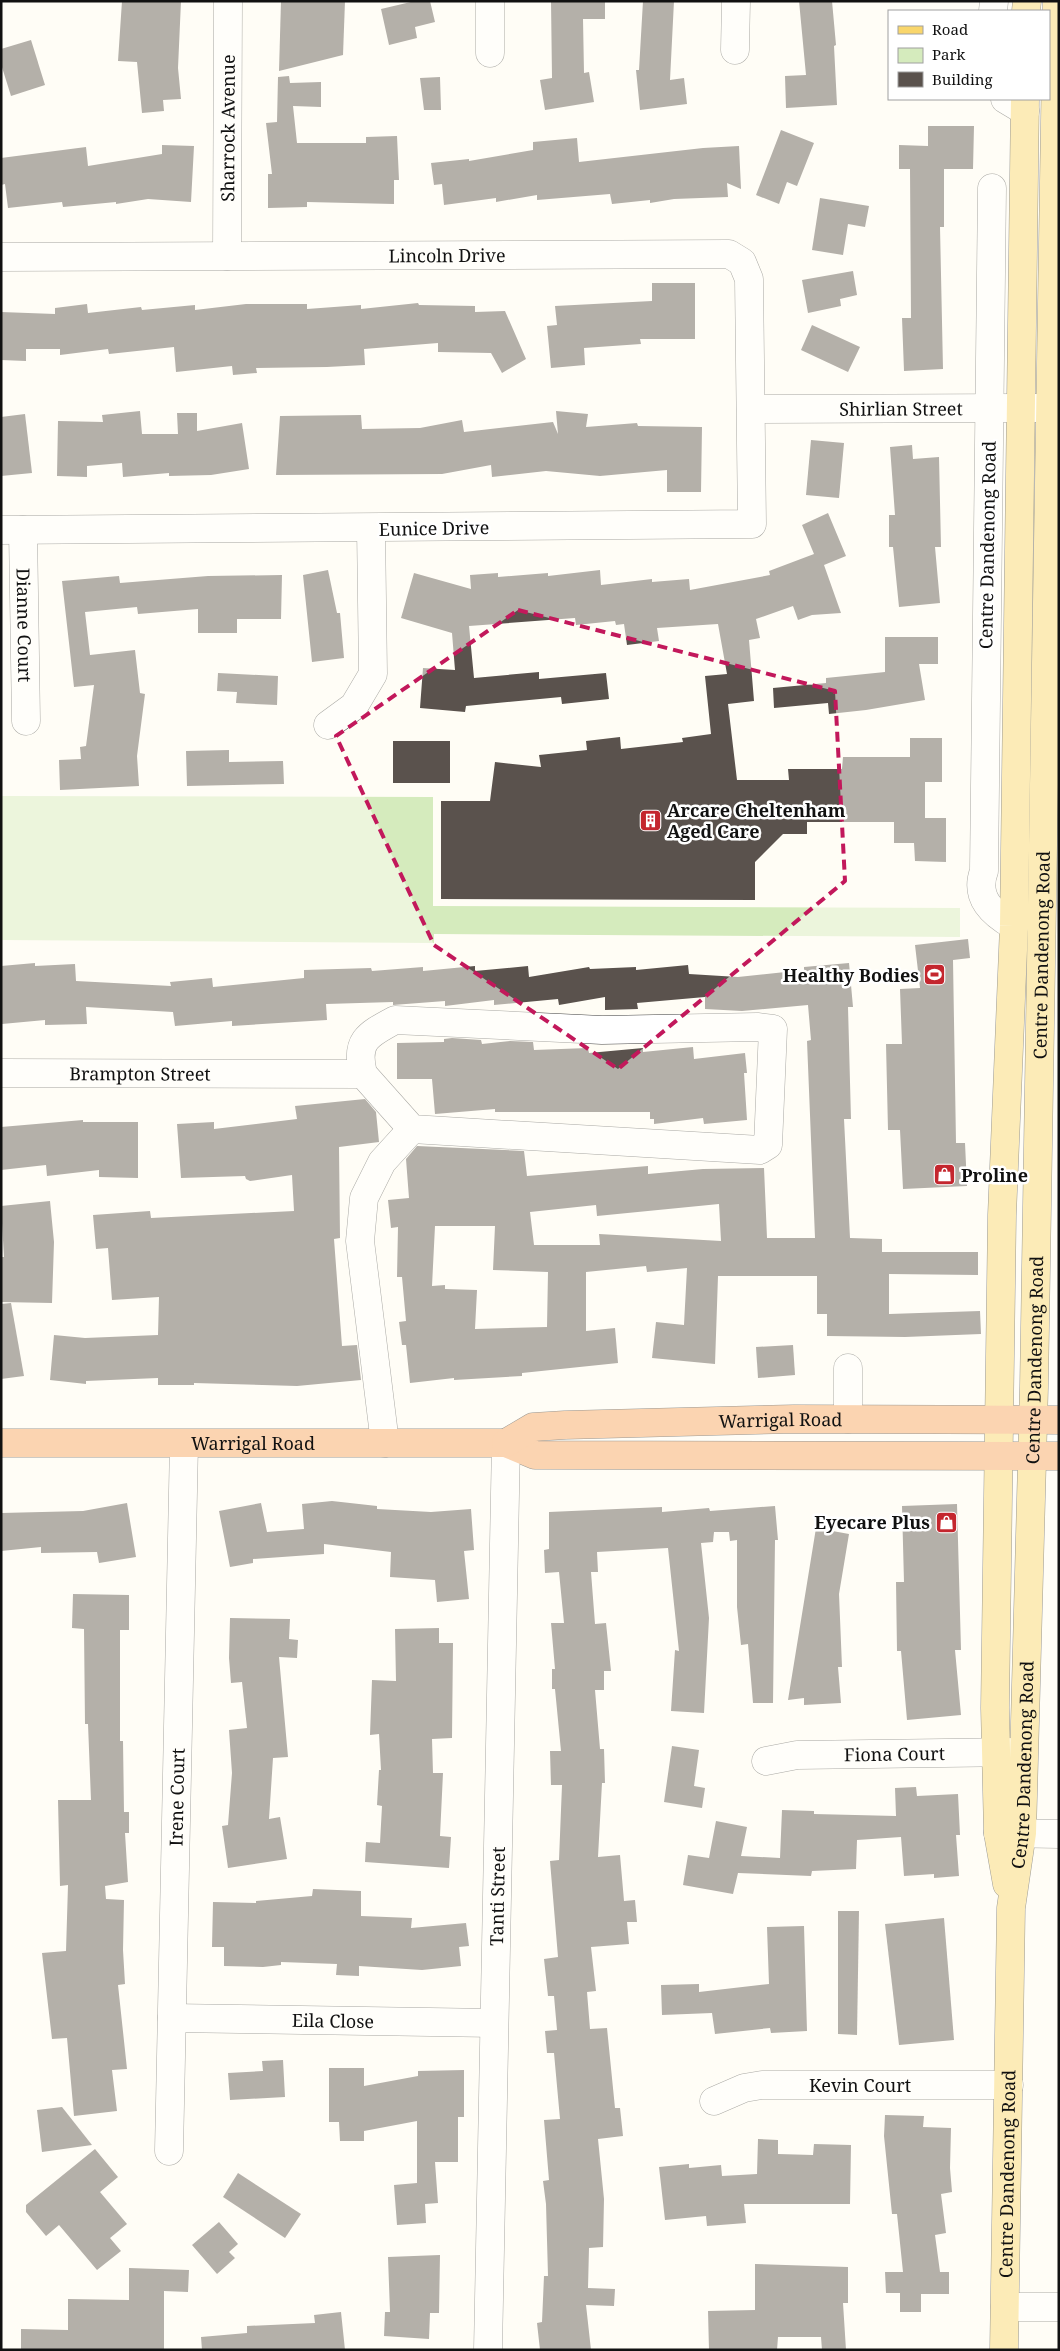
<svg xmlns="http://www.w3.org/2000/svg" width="1060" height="2351" viewBox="0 0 1060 2351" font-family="'Noto Serif',serif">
  <rect width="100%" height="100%" fill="#fffdf5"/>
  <!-- green -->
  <polygon fill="#d5ebbd" points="1,796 433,797 433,906 960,908 960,937 434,934 434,943 1,940"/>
  <!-- building -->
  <g fill="#5a524d" fill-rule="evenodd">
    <polygon points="122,1 181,1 178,68 181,99 163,100 164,111 142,113 137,62 118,61"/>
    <polygon points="281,1 345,1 343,55 279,71"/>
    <polygon points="415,1 430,1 435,22 415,27 417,38 389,45 381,9"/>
    <polygon points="551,1 605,1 605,19 583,19 584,73 589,72 594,102 545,110 540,80 552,78"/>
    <polygon points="643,1 674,1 670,80 684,78 687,104 640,110 636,70 639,70"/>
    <polygon points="799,1 832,1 836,45 834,46 837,105 786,108 785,76 806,75"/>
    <polygon points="31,40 45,85 11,96 1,64 1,49"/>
    <polygon points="289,76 290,83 321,82 321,107 293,106 297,143 366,143 366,137 397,136 399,180 394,180 394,204 307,202 307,207 268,208 268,174 272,174 266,123 277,122 278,77"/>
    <polygon points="440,77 441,110 424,110 420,78"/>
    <polygon points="928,126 974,126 973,169 944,169 944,227 940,227 943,369 904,371 902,318 911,318 910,169 899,169 899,145 928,146"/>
    <polygon points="781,130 814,143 797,186 787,182 779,204 756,195"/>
    <polygon points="577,138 579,162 703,148 739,146 741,189 727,183 728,197 674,199 650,203 650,200 612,204 610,194 537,200 537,195 496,202 496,198 444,205 442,184 434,185 431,163 469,159 469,161 533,150 533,142"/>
    <polygon points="162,145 194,146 191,202 148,199 116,204 116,202 63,207 62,202 8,208 5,184 1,185 1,158 86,147 88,166 162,154"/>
    <polygon points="820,198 869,206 865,227 848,224 843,255 812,250"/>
    <polygon points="853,271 857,295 840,299 841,306 808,313 802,280"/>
    <polygon points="652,283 695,283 695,339 640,339 641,344 584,348 585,365 551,368 547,326 557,325 555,306 652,301"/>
    <polygon points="418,303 419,305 475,306 475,312 505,311 526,359 502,373 491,353 438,352 438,343 364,349 365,365 327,367 256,368 257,373 233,375 232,366 176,372 174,347 109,354 108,349 60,355 60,349 26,349 26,361 1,360 1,312 55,314 55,308 87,304 88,313 141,307 142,310 195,305 195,310 246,304 307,304 307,309 361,305 361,309"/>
    <polygon points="812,325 860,347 848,372 801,350"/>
    <polygon points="140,411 142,434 178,434 177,413 197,413 197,431 242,423 249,469 211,475 169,476 169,473 123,477 122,463 87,466 87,477 57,476 58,421 103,422 102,415"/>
    <polygon points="556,411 588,414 586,427 637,423 638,426 702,427 701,492 667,492 667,470 600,476 546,471 492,477 491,465 442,474 276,475 280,416 361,415 362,429 420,428 462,420 464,432 553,422 558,434"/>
    <polygon points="25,414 32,473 1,476 1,417"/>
    <polygon points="811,440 844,443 839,498 806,495"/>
    <polygon points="912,445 913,459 939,457 941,547 935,547 940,603 899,607 893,547 889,547 889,515 895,515 890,447"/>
    <polygon points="828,513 846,556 824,565 841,613 812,615 798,620 793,606 756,619 760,638 749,640 754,701 728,704 737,780 789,780 788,769 842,769 843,757 910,757 910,738 942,738 942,782 925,782 925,818 946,818 946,862 915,861 914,843 894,843 894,822 807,822 807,834 783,834 755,862 755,900 441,899 441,801 490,801 495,762 541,767 539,755 587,750 586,741 620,737 621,749 683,742 682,738 711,734 705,676 727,674 718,624 657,628 659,641 627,645 624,624 616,625 615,621 576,625 575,618 469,626 474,678 539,672 539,679 606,673 609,699 562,704 561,697 466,706 465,712 420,708 423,668 455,670 452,633 401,618 414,573 471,589 470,575 498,573 498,577 548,573 548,576 600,570 601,585 652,579 652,582 689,579 690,590 770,575 769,571 814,554 802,525"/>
    <polygon points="328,570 337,613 340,613 344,658 312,662 303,575"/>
    <polygon points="282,575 281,619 237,619 237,633 198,633 198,609 138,614 137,607 85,612 90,655 135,650 140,693 145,694 137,756 139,786 60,790 59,760 81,759 80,747 86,746 94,685 74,687 62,581 119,576 120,583 208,576"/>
    <polygon points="885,637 938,637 938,664 919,664 925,700 866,710 829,714 828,703 774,708 773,688 826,683 826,678 885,672"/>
    <polygon points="218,673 278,676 277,705 236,703 237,692 217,691"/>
    <rect x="393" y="741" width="57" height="42"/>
    <polygon points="229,750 229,762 283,761 284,784 187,786 186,751"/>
    <polygon points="968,939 970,958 953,960 956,1143 965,1143 967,1186 903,1189 900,1130 888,1130 886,1044 902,1044 900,989 920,988 915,945"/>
    <path d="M 35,963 L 35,966 L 75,964 L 76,981 L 171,986 L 170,982 L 212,978 L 213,987 L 304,978 L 304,970 L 371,968 L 372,971 L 423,967 L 423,971 L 475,966 L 475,971 L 528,966 L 529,977 L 589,967 L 590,969 L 636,967 L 636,970 L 688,965 L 689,974 L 738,977 L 804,970 L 804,967 L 849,963 L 853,1007 L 848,1007 L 851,1119 L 844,1119 L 850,1238 L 882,1239 L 882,1252 L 978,1252 L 978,1275 L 889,1274 L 889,1314 L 980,1311 L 981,1334 L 905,1337 L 827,1336 L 827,1314 L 817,1314 L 817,1276 L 718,1276 L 715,1364 L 652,1358 L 656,1322 L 684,1325 L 687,1268 L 647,1272 L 646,1266 L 586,1272 L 586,1331 L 615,1328 L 618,1363 L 522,1373 L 522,1376 L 454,1380 L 454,1378 L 410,1383 L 406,1345 L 402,1345 L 399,1322 L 406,1321 L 402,1277 L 397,1277 L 398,1227 L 391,1228 L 388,1200 L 409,1198 L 406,1159 L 417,1146 L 524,1151 L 527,1176 L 648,1166 L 648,1174 L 703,1169 L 764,1168 L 767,1238 L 815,1238 L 807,1041 L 811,1040 L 808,1005 L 742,1011 L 705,1009 L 705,997 L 637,1003 L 638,1009 L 605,1010 L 605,997 L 559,1005 L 558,999 L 494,1005 L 494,1000 L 445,1006 L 445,1001 L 393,1005 L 393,1002 L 326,1004 L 327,1020 L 232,1026 L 232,1021 L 175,1026 L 173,1012 L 86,1007 L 87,1024 L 45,1025 L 45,1020 L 2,1024 L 1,966 ZM 719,1204 L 721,1241 L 599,1234 L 600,1245 L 534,1245 L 530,1212 L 596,1205 L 597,1216 ZM 435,1226 L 495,1226 L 493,1270 L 548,1272 L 547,1327 L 475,1329 L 477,1290 L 445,1289 L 445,1285 L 432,1286 Z"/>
    <polygon points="452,1038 481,1040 482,1044 510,1041 533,1042 534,1050 588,1048 589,1053 643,1048 643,1052 693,1047 694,1059 745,1053 747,1073 744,1073 747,1120 704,1124 703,1118 654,1124 654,1119 650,1119 650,1112 495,1112 495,1109 435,1114 432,1079 397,1079 397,1043 444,1042 444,1039"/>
    <polygon points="365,1099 376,1112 379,1142 339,1147 340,1238 334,1239 342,1346 357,1345 361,1380 297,1386 194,1383 194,1385 158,1385 158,1378 86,1381 86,1384 50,1380 54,1335 85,1338 158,1335 159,1297 112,1300 108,1248 96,1249 93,1215 150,1211 151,1218 294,1211 292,1175 250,1181 246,1179 245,1176 181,1178 177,1124 214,1122 214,1129 297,1119 295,1106"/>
    <polygon points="83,1120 83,1122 138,1122 138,1178 99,1177 99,1170 47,1176 46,1165 1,1170 1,1127"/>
    <polygon points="50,1201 54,1242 52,1303 1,1302 1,1257 4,1257 1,1206"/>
    <polygon points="11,1303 24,1376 1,1379 1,1304"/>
    <polygon points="793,1345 795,1375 758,1378 756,1347"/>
    <polygon points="332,1501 377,1506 377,1509 431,1512 471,1509 474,1550 464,1551 469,1599 437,1602 435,1580 390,1577 391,1552 324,1544 324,1554 253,1559 253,1563 230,1567 219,1511 261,1503 267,1532 304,1529 302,1504"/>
    <polygon points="127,1503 136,1557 99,1563 97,1552 41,1553 41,1547 1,1551 1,1513 83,1511"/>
    <polygon points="957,1504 961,1650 955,1650 961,1715 907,1720 901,1651 897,1651 896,1582 904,1582 902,1506"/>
    <polygon points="775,1506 778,1540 775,1540 773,1703 753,1703 748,1644 741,1645 737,1607 737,1540 730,1541 729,1532 714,1532 713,1542 701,1543 709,1618 704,1713 671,1711 675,1650 679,1651 668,1548 597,1552 598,1572 591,1572 595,1624 606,1623 611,1671 604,1671 604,1690 595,1690 600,1749 604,1749 605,1783 602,1783 598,1857 620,1855 624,1901 635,1900 637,1922 627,1922 629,1944 591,1947 596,1991 587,1992 590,2029 607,2028 615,2108 620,2108 623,2136 598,2139 604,2199 603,2247 589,2248 588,2288 615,2289 614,2306 586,2305 591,2350 540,2350 537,2323 542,2322 544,2276 548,2276 546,2204 543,2181 549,2180 544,2120 560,2119 554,2053 547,2053 545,2031 557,2030 554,1996 548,1996 544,1959 558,1957 550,1861 559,1860 562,1785 551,1785 550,1751 561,1751 555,1689 552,1689 552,1669 555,1669 551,1623 564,1623 559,1572 545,1573 544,1550 549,1549 549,1512 662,1507 662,1512 709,1508 710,1511"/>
    <polygon points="816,1528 849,1534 839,1594 842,1667 838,1667 841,1703 804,1705 804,1698 788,1700"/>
    <polygon points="73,1594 129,1595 129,1630 120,1630 120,1741 123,1741 124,1812 129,1812 129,1833 125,1833 128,1882 105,1886 106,1899 124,1900 123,1950 125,1984 118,1985 127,2069 112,2070 117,2111 74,2116 67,2038 52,2039 42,1953 66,1951 68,1885 60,1886 58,1800 91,1800 88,1724 85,1724 84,1629 72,1628"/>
    <polygon points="230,1618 290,1619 289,1639 298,1640 297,1658 279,1657 288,1757 273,1758 269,1819 280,1817 287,1859 228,1868 222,1826 228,1825 232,1773 229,1730 247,1728 242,1682 231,1683 229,1658"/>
    <polygon points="439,1628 439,1643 453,1643 452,1738 432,1739 433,1773 443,1773 440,1836 451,1837 449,1868 365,1862 366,1842 380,1843 382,1806 377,1805 379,1770 381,1770 379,1734 370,1735 372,1680 396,1681 395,1629"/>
    <polygon points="672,1746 699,1750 694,1786 705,1788 702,1808 664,1802"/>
    <polygon points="916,1787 917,1796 958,1794 960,1835 956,1835 959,1876 934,1878 934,1874 904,1876 901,1837 857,1840 856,1869 812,1871 811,1876 738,1873 733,1894 683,1885 688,1855 709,1858 716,1821 747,1827 741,1856 780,1858 782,1810 814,1811 814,1814 896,1816 895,1788"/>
    <polygon points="313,1889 361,1891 361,1916 412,1918 411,1928 466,1923 469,1946 459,1947 461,1966 422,1970 359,1966 359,1976 336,1975 337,1964 281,1962 281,1965 263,1967 224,1966 224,1947 212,1947 213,1902 256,1903 256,1901 312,1896"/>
    <polygon points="838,1911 859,1911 857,2035 838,2034"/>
    <polygon points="944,1918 954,2040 899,2045 885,1924"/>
    <polygon points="804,1926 807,2031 771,2033 770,2028 715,2034 712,2013 662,2015 661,1985 699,1984 699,1992 769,1984 767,1927"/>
    <polygon points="283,2060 285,2097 230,2100 228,2073 263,2071 262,2061"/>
    <polygon points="329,2068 364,2068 364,2086 418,2076 418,2071 464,2070 464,2117 458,2117 458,2162 435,2162 438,2203 425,2204 426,2223 397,2225 394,2185 417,2183 417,2121 364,2131 364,2141 340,2141 339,2122 329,2122"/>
    <polygon points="62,2107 92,2145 42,2152 37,2110"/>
    <polygon points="885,2115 924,2116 923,2127 951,2128 950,2168 952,2192 941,2194 946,2233 935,2235 940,2272 949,2272 949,2294 921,2294 921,2312 900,2312 900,2293 886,2293 885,2272 903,2272 897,2214 892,2214 884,2136"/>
    <polygon points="758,2139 778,2140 778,2154 813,2155 814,2144 851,2145 850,2204 744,2204 746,2223 707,2226 706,2216 665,2220 659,2167 689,2164 689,2168 721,2165 722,2176 757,2174"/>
    <polygon points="95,2149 118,2177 100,2192 127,2224 110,2238 121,2251 97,2270 59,2225 46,2236 26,2212 26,2205"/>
    <polygon points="238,2173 301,2214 285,2238 223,2197"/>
    <polygon points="219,2222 238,2244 229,2252 235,2258 217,2274 192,2245"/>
    <polygon points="440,2255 439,2313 430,2313 429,2339 384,2336 385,2312 390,2312 388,2257"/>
    <polygon points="755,2264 848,2267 848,2303 843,2303 846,2350 822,2350 821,2337 778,2337 777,2350 709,2350 708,2311 755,2310"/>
    <polygon points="129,2268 189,2270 188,2292 164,2291 164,2350 21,2350 21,2329 68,2330 68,2299 129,2300"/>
    <polygon points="341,2312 345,2350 202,2350 201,2337 247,2333 247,2326 315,2323 314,2315"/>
  </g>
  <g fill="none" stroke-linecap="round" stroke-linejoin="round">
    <defs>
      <g id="minor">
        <polyline points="993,11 994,1"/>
        <polyline points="735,50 736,1"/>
        <polyline points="490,53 490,1"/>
        <polyline points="1005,99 1025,111"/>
        <path d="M 992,188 L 984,871 C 974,898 993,914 1014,926"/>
        <path id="s1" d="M 227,256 L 228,1"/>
        <path id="s2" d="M 1,257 L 729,254 L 742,262 L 749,279 L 752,524 L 1,530"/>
        <path id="s3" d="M 751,409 L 1051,408"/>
        <path id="s4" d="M 23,530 L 26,721"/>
        <polyline points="328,725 354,706 373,674 371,528"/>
        <path id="s5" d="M 1,1073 L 363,1074 L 412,1129 L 760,1150 L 768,1145 L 773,1029 L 757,1027 L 602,1030 L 395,1020 C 367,1035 355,1041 363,1074"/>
        <polyline points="848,1368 848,1419"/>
        <polyline points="385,1443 360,1241 364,1198 382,1162 412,1129"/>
        <path id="s6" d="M 766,1761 L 797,1755 L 1020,1752"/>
        <polyline points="998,1833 1059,1834"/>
        <path id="s7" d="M 172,2018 L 494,2023"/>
        <path id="s8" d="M 714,2101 L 744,2088 L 762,2085 L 1009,2085"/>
        <path id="s9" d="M 169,2151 L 184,1444"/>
        <polyline points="1005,2307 1059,2307"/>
        <path id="s10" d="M 488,2350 L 506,1443"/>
      </g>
      <g id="major">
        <polyline points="1026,11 1027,1"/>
        <polyline points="1007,1884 998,1833 995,1708 1002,1215 1014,926 1025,99"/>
        <path id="s11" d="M 1004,2350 L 1011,1908 L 1022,1833 L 1034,1387 L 1057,1"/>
      </g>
      <g id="highway">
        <path id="s12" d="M 1,1443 L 506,1443 L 535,1455 L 1059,1456"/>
        <path id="s13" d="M 506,1443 L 533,1427 L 565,1425 L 794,1419 L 1059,1420"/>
      </g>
    </defs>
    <!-- minor casing -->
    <use href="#minor" stroke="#444" stroke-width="29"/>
    <!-- major casing -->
    <use href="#major" stroke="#222" stroke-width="29"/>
    <!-- highway casing -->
    <use href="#highway" stroke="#222" stroke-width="29"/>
    <!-- minor -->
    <use href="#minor" stroke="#fff" stroke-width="28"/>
    <!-- major -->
    <use href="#major" stroke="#f9d66b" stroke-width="28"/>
    <!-- highway -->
    <use href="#highway" stroke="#f5a25d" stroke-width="28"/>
  </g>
  <!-- marked area -->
  <path d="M0 0H1060V2351H0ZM 518,610 L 835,691 L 845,881 L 618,1069 L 434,945 L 336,736 Z" fill="#fffdf5" fill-opacity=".55" fill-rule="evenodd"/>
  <path fill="none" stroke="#c2185b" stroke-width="4" stroke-dasharray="10 6" stroke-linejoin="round" d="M 518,610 L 835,691 L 845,881 L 618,1069 L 434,945 L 336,736 Z"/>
  <!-- icons -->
  <defs>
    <symbol id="building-square" viewBox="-11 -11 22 22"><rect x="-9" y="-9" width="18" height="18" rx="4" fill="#c4262e" stroke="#fff"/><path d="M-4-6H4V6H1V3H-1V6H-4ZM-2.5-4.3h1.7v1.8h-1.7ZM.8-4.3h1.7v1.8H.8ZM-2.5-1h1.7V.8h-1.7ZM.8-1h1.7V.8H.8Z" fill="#fff"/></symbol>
    <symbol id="stadium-square" viewBox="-11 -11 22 22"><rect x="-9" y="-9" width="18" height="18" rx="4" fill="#c4262e" stroke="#fff"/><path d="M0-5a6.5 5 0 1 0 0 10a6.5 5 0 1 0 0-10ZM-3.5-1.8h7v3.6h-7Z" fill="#fff"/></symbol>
    <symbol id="shop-square" viewBox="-11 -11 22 22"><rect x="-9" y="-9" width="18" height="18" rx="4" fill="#c4262e" stroke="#fff"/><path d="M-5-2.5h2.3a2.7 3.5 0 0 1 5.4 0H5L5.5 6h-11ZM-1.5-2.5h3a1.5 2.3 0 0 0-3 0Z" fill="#fff"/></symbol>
  </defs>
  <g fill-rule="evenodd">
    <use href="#building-square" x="638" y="808" width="25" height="25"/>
    <use href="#stadium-square" x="922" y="962" width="25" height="25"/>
    <use href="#shop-square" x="932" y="1162" width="25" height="25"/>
    <use href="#shop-square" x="934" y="1510" width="25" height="25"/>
  </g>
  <g text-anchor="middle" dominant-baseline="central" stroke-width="5" stroke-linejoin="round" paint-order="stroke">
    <!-- street labels -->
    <g font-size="18" fill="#111" stroke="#fff">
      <text stroke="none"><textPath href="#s1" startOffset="128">Sharrock Avenue</textPath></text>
      <text stroke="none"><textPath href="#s2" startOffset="446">Lincoln Drive</textPath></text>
      <text stroke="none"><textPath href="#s3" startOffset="150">Shirlian Street</textPath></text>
      <text transform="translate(434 528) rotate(-1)">Eunice Drive</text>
      <text transform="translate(987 545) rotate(-89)">Centre Dandenong Road</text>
      <text stroke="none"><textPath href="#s4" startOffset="95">Dianne Court</textPath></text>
      <text stroke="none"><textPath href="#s11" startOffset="1396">Centre Dandenong Road</textPath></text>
      <text stroke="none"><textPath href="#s5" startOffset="139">Brampton Street</textPath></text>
      <text stroke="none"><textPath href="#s11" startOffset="991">Centre Dandenong Road</textPath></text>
      <text stroke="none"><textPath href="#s13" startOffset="279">Warrigal Road</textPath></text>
      <text stroke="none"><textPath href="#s12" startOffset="252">Warrigal Road</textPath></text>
      <text stroke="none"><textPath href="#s6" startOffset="129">Fiona Court</textPath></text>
      <text stroke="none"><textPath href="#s11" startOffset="586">Centre Dandenong Road</textPath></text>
      <text stroke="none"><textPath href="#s9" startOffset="354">Irene Court</textPath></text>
      <text stroke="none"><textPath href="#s10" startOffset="454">Tanti Street</textPath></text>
      <text stroke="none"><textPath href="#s7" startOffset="161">Eila Close</textPath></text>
      <text stroke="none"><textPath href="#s8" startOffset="149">Kevin Court</textPath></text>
      <text stroke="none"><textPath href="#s11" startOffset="176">Centre Dandenong Road</textPath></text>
    </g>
    <!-- poi labels -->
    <g font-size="18" font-weight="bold" fill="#111" stroke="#fff" text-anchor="start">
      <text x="667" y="810">Arcare Cheltenham<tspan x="667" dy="21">Aged Care</tspan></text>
      <text x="919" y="975" text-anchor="end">Healthy Bodies</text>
      <text x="961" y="1175">Proline</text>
      <text x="930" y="1522" text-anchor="end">Eyecare Plus</text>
    </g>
  </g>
  <!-- border -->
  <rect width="1060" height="2351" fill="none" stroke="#111111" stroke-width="5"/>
  <!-- legend -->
  <rect x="888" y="10" width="162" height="90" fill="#ffffff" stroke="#a0a0a0"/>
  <rect x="898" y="26" width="25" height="8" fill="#f9d66b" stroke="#a0a0a0"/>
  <text x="932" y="35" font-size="15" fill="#111111">Road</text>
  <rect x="898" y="48" width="25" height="15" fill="#d5ebbd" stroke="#a0a0a0"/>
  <text x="932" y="60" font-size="15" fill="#111111">Park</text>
  <rect x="898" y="72" width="25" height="15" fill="#5a524d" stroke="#a0a0a0"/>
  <text x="932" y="85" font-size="15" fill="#111111">Building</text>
</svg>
